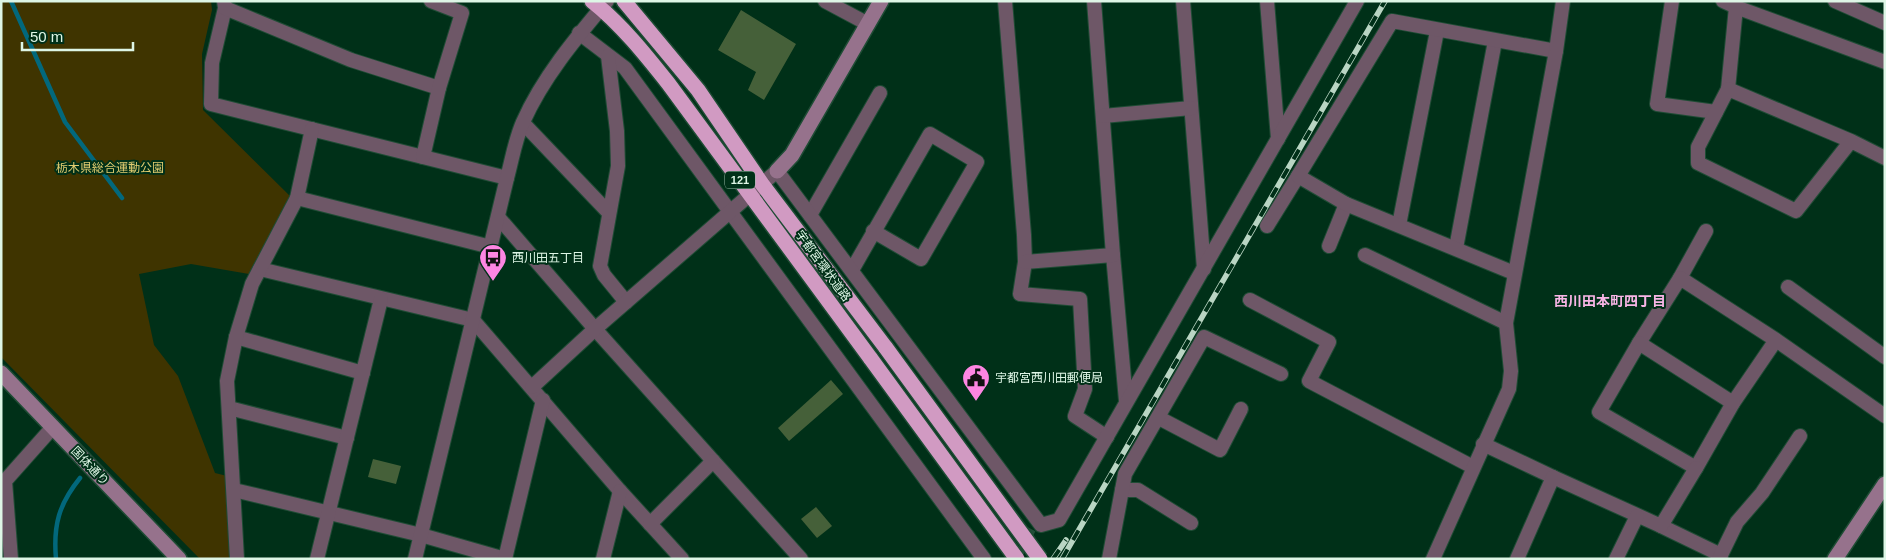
<svg xmlns="http://www.w3.org/2000/svg" width="1886" height="560" viewBox="0 0 1886 560" font-family="Helvetica,'Noto Sans JP',sans-serif">
  <rect width="100%" height="100%" fill="#003018"/>
  <!-- green -->
  <polygon fill="#3f3400" points="1,1 211,1 212,10 202,54 203,110 292,198 249,274 191,264 139,274 154,345 178,376 215,473 231,477 235,559 200,559 1,357"/>
  <g fill="none" stroke-linecap="round" stroke-linejoin="round">
    <!-- stream -->
    <g stroke="#02687c" stroke-width="4.5">
      <polyline points="11,1 65,122 122,198"/>
      <path d="M 56,559 C 53,525 59,504 80,478"/>
    </g>
  </g>
  <!-- building -->
  <g fill="#456039">
    <polygon points="741,10 796,44 764,100 748,90 756,72 718,50"/>
    <polygon points="831,380 843,394 789,441 778,428"/>
    <polygon points="373,459 401,466 396,484 368,477"/>
    <polygon points="816,507 832,526 817,538 801,519"/>
  </g>
  <g fill="none" stroke-linecap="round" stroke-linejoin="round">
    <!-- street-tunnel -->
    <polyline stroke="#214e37" stroke-width="14" stroke-dasharray="14 7" stroke-linecap="butt" points="1013,559 1035,517"/>
    <defs>
      <g id="street">
        <polyline points="224,1 225,8 212,63 211,104 507,178"/>
        <polyline points="825,1 868,24"/>
        <polyline points="1005,1 1024,235 1025,262 1020,294 1080,299 1085,389 1075,416 1107,437"/>
        <polyline points="1094,1 1113,255 1126,401"/>
        <polyline points="1183,1 1204,269"/>
        <polyline points="1267,1 1278,139"/>
        <polyline points="1672,1 1657,104 1716,112"/>
        <polyline points="1723,1 1736,7"/>
        <polyline points="1835,1 1885,23"/>
        <polyline points="225,8 351,60 439,88"/>
        <polyline points="579,33 625,68 984,559"/>
        <polyline points="608,56 617,131 618,166 600,266 604,275 626,302"/>
        <polyline points="1728,89 1736,7 1885,62"/>
        <polyline points="1103,116 1191,108"/>
        <polyline points="523,123 609,213"/>
        <polyline points="1851,141 1796,211 1698,163 1698,147 1728,89 1851,141 1885,158"/>
        <polyline points="423,157 439,88 462,13 431,1"/>
        <polyline points="297,198 491,247"/>
        <polyline points="810,215 880,93"/>
        <polyline points="498,217 595,329 801,559"/>
        <polyline points="1399,225 1437,31"/>
        <polyline points="1267,226 1298,176"/>
        <polyline points="1329,246 1346,204"/>
        <polyline points="1456,248 1495,41"/>
        <polyline points="1365,255 1506,323"/>
        <polyline points="1025,262 1113,255"/>
        <polyline points="260,269 473,320 620,491 682,559"/>
        <polyline points="852,270 930,134 977,162 921,259 873,231"/>
        <polyline points="1514,273 1346,204 1298,176 1392,21 1556,51"/>
        <polyline points="1680,278 1706,231"/>
        <polyline points="1788,287 1885,357"/>
        <polyline points="1250,300 1329,342 1309,381 1473,467"/>
        <polyline points="236,337 363,373"/>
        <polyline points="1776,340 1733,403 1696,468 1599,412 1639,343 1680,278 1776,340 1885,416"/>
        <polyline points="1639,343 1733,403"/>
        <polyline points="532,387 595,329 777,171 1041,525 1059,520 1357,1"/>
        <polyline points="229,408 347,438"/>
        <polyline points="1159,418 1220,450 1241,409"/>
        <polyline points="1483,444 1553,477"/>
        <polyline points="234,490 421,535 505,559"/>
        <polyline points="1122,490 1138,490 1191,523"/>
        <polyline points="650,524 713,461"/>
        <polyline points="1661,526 1721,555"/>
        <polyline points="11,559 5,481 53,427"/>
        <polyline points="237,559 227,381 236,337 252,284 297,198 312,129"/>
        <polyline points="317,559 381,299"/>
        <path d="M 415,559 L 507,178 C 512,160 515,140 523,122 C 543,77 576,38 607,1"/>
        <polyline points="505,559 543,400"/>
        <polyline points="603,559 620,491"/>
        <polyline points="1109,559 1125,474 1204,337 1281,374"/>
        <polyline points="1433,559 1509,389 1511,371 1506,323 1556,51 1563,1"/>
        <polyline points="1517,559 1553,477 1661,526 1696,468"/>
        <polyline points="1616,559 1637,516"/>
        <polyline points="1719,559 1737,522 1762,493 1800,436"/>
      </g>
      <g id="secondary">
        <polyline points="777,171 792,155 881,1"/>
        <polyline points="1,373 179,559"/>
        <polyline points="1835,559 1885,484"/>
      </g>
      <g id="highway">
        <path d="M 592,1 C 621,24 645,54 668,83 L 871,359"/>
        <polyline points="624,1 698,90 762,184 886,348"/>
      </g>
    </defs>
    <!-- street casing -->
    <use href="#street" stroke="#1f4c35" stroke-width="16"/>
    <!-- secondary casing -->
    <use href="#secondary" stroke="#1f4c35" stroke-width="18"/>
    <!-- highway casing -->
    <use href="#highway" stroke="#1f4c35" stroke-width="18"/>
    <!-- street -->
    <use href="#street" stroke="#6e5767" stroke-width="14"/>
    <!-- secondary -->
    <use href="#secondary" stroke="#96728c" stroke-width="15"/>
    <!-- highway -->
    <use href="#highway" stroke="#d19ac2" stroke-width="15"/>
    <defs>
      <g id="rail">
        <polyline points="1053,559 1066,540"/>
        <polyline points="1062,559 1385,1"/>
      </g>
    </defs>
    <!-- rail casing -->
    <use href="#rail" stroke="#b9d5c3" stroke-width="5.5"/>
    <!-- rail -->
    <use href="#rail" stroke="#003018" stroke-width="4" stroke-dasharray="11" stroke-linecap="butt"/>
    <defs>
      <g id="highway-bridge">
        <polyline points="886,348 1040,559"/>
        <polyline points="871,359 1017,559"/>
      </g>
    </defs>
    <!-- highway-bridge casing -->
    <use href="#highway-bridge" stroke="#1f4c35" stroke-width="18" stroke-linecap="butt"/>
    <!-- highway-bridge -->
    <use href="#highway-bridge" stroke="#d19ac2" stroke-width="15"/>
  </g>
  <!-- icons -->
  <defs>
    <symbol id="bus-pin" viewBox="-11 -11 22 30"><path d="M0 17L-7.5 6A9.5 9.5 0 1 1 7.5 6Z" fill="#fd86e2" stroke="#003018"/><path d="M-5-6H5V4H4V6H2V4H-2V6H-4V4H-5ZM-3.5-4V0h7V-4ZM-3.5 1.2v1.5H-2V1.2ZM2 1.2v1.5H3.5V1.2Z" fill="#111"/></symbol>
    <symbol id="civic-pin" viewBox="-11 -11 22 30"><path d="M0 17L-7.5 6A9.5 9.5 0 1 1 7.5 6Z" fill="#fd86e2" stroke="#003018"/><path d="M-.6-6.5H3V-4.5H.6V-3L4-1V1h2V6H-6V1h2V-1L-.6-3ZM-1.2 2.5V6h2.4V2.5Z" fill="#111"/></symbol>
  </defs>
  <g fill-rule="evenodd">
    <use href="#bus-pin" x="477" y="242" width="32" height="43"/>
    <use href="#civic-pin" x="960" y="362" width="32" height="43"/>
  </g>
  <g text-anchor="middle" dominant-baseline="central" stroke-width="4" stroke-linejoin="round" paint-order="stroke">
    <!-- shield labels -->
    <rect fill="#003018" stroke="#9bbba8" stroke-width="1" x="725" y="171.5" width="30" height="17" rx="4"/>
    <g font-size="11" font-weight="bold" fill="#def6e6">
      <text x="740" y="180">121</text>
    </g>
    <!-- park labels -->
    <g font-size="12" fill="#e1cc70" stroke="#003018">
      <text x="110" y="168">栃木県総合運動公園</text>
    </g>
    <!-- poi labels -->
    <g font-size="12" fill="#def6e6" stroke="#003018" text-anchor="start">
      <text x="512" y="258">西川田五丁目</text>
      <text x="995" y="378">宇都宮西川田郵便局</text>
    </g>
    <!-- street labels -->
    <g font-size="12" fill="#def6e6" stroke="#003018">
      <text transform="translate(823 266) rotate(54)">宇都宮環状道路</text>
      <text transform="translate(90 466) rotate(46)">国体通り</text>
    </g>
    <!-- neighbourhood labels -->
    <g font-size="14" font-weight="bold" fill="#f8b5e6" stroke="#003018">
      <text x="1610" y="301">西川田本町四丁目</text>
    </g>
  </g>
  <!-- border -->
  <rect width="1886" height="560" fill="none" stroke="#def6e6" stroke-width="5"/>
  <!-- scale -->
  <path d="M22 42v8h111v-8" fill="none" stroke="#def6e6" stroke-width="2.5"/>
  <text x="30" y="42" font-size="15" fill="#def6e6" stroke="#003018" stroke-width="4" paint-order="stroke">50 m</text>
</svg>
